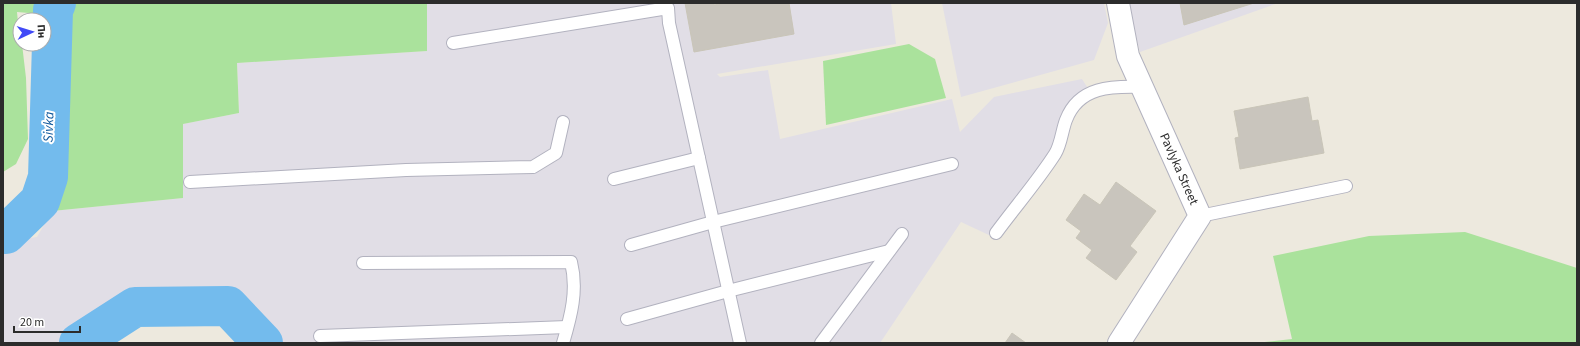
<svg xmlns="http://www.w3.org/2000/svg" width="1580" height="346" viewBox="0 0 1580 346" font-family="'Source Sans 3',sans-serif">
  <rect width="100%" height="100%" fill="#ede9de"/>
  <!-- industrial -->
  <g fill="#e1dee6">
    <polygon points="427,3 891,3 896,44 717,74 720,77 768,70 780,139 952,99 960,132 994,97 1082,79 1089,90 1066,117 1064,140 991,236 961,222 880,343 277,343 250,310 237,301 135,300 97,316 70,337 69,343 3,343 3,242 37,237 52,211 183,198 183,124 239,113 237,63 427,51"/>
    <polygon points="942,3 1104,3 1108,23 1094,60 961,97"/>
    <polygon points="1127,3 1278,3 1140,52"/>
  </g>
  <!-- green -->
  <g fill="#aae29c">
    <polygon points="3,3 45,3 41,14 17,12 20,44 22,44 26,78 28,139 16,164 3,172"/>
    <polygon points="68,3 427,3 427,51 237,63 239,113 183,124 183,198 52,211 64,15"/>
    <polygon points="909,44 935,59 946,98 826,125 823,61"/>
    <polygon points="1465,232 1577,268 1577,343 1255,343 1292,339 1273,256 1369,236"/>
  </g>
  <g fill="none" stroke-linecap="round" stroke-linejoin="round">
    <!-- river -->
    <g stroke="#73bbed" stroke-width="40">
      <polyline points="3,234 6,234 40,201 48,177 53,10 56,3"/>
      <polyline points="79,343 135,307 228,306 263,343"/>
    </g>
  </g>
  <!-- building -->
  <g fill="#c9c5bd" stroke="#c9c5b8">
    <polygon points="685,3 714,3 714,5 725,3 789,3 794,34 694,52"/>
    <polygon points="1180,3 1254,3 1184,25"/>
    <polygon points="1308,97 1312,121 1318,120 1324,153 1240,169 1235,138 1239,137 1234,111"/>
    <polygon points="1116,182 1156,211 1130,246 1137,252 1116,280 1086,258 1092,250 1076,238 1081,231 1066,220 1084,194 1100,205"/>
    <polygon points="1012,333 1026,343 1005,343"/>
  </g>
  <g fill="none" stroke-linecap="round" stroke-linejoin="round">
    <defs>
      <g id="service">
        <polyline points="453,43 668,8 669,23 740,343"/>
        <polyline points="614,179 699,158"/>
        <polyline points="190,182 406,170 533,167 556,153 563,122"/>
        <polyline points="1200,216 1346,186"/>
        <path d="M 996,233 C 1015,207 1037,182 1055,154 C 1061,145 1062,130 1066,120 C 1079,86 1112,86 1142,87"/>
        <polyline points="631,245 713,222 952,164"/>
        <path d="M 363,263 L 571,262 C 578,290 571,316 563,343"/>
        <polyline points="627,319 728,291 889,251"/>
        <polyline points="320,336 567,327"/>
        <polyline points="821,343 902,234"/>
      </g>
      <polyline id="minor" points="1118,3 1128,56 1200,216 1119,343"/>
    </defs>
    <!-- service casing -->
    <use href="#service" stroke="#b2b2bf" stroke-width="14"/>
    <!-- minor casing -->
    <use href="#minor" stroke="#b2b2bf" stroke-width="24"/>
    <!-- service -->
    <use href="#service" stroke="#fff" stroke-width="12"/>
    <!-- minor -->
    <use href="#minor" stroke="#fff" stroke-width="22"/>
  </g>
  <g text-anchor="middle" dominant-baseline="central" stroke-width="4" stroke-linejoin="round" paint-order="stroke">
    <!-- street labels -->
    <g font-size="13" fill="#2c2c2c" stroke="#fff">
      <text transform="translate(1179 169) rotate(66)">Pavlyka Street</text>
    </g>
    <!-- water labels -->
    <g font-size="14" font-style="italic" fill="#10589b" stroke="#fff">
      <text transform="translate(49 127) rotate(-88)">Sivka</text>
    </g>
  </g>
  <!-- border -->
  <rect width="1580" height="346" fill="none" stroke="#2c2c2c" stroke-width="8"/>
  <!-- north arrow -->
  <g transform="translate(32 32) rotate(86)"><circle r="19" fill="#ffffff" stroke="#ababab"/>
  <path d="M0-3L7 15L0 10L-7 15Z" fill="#414af7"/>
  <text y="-6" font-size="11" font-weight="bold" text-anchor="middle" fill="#2c2c2c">Пн</text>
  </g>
  <!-- scale -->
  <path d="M14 326v6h66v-6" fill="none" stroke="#2c2c2c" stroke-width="2"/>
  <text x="20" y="326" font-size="12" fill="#2c2c2c" stroke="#ffffff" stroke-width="3" paint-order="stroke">20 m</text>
</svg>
